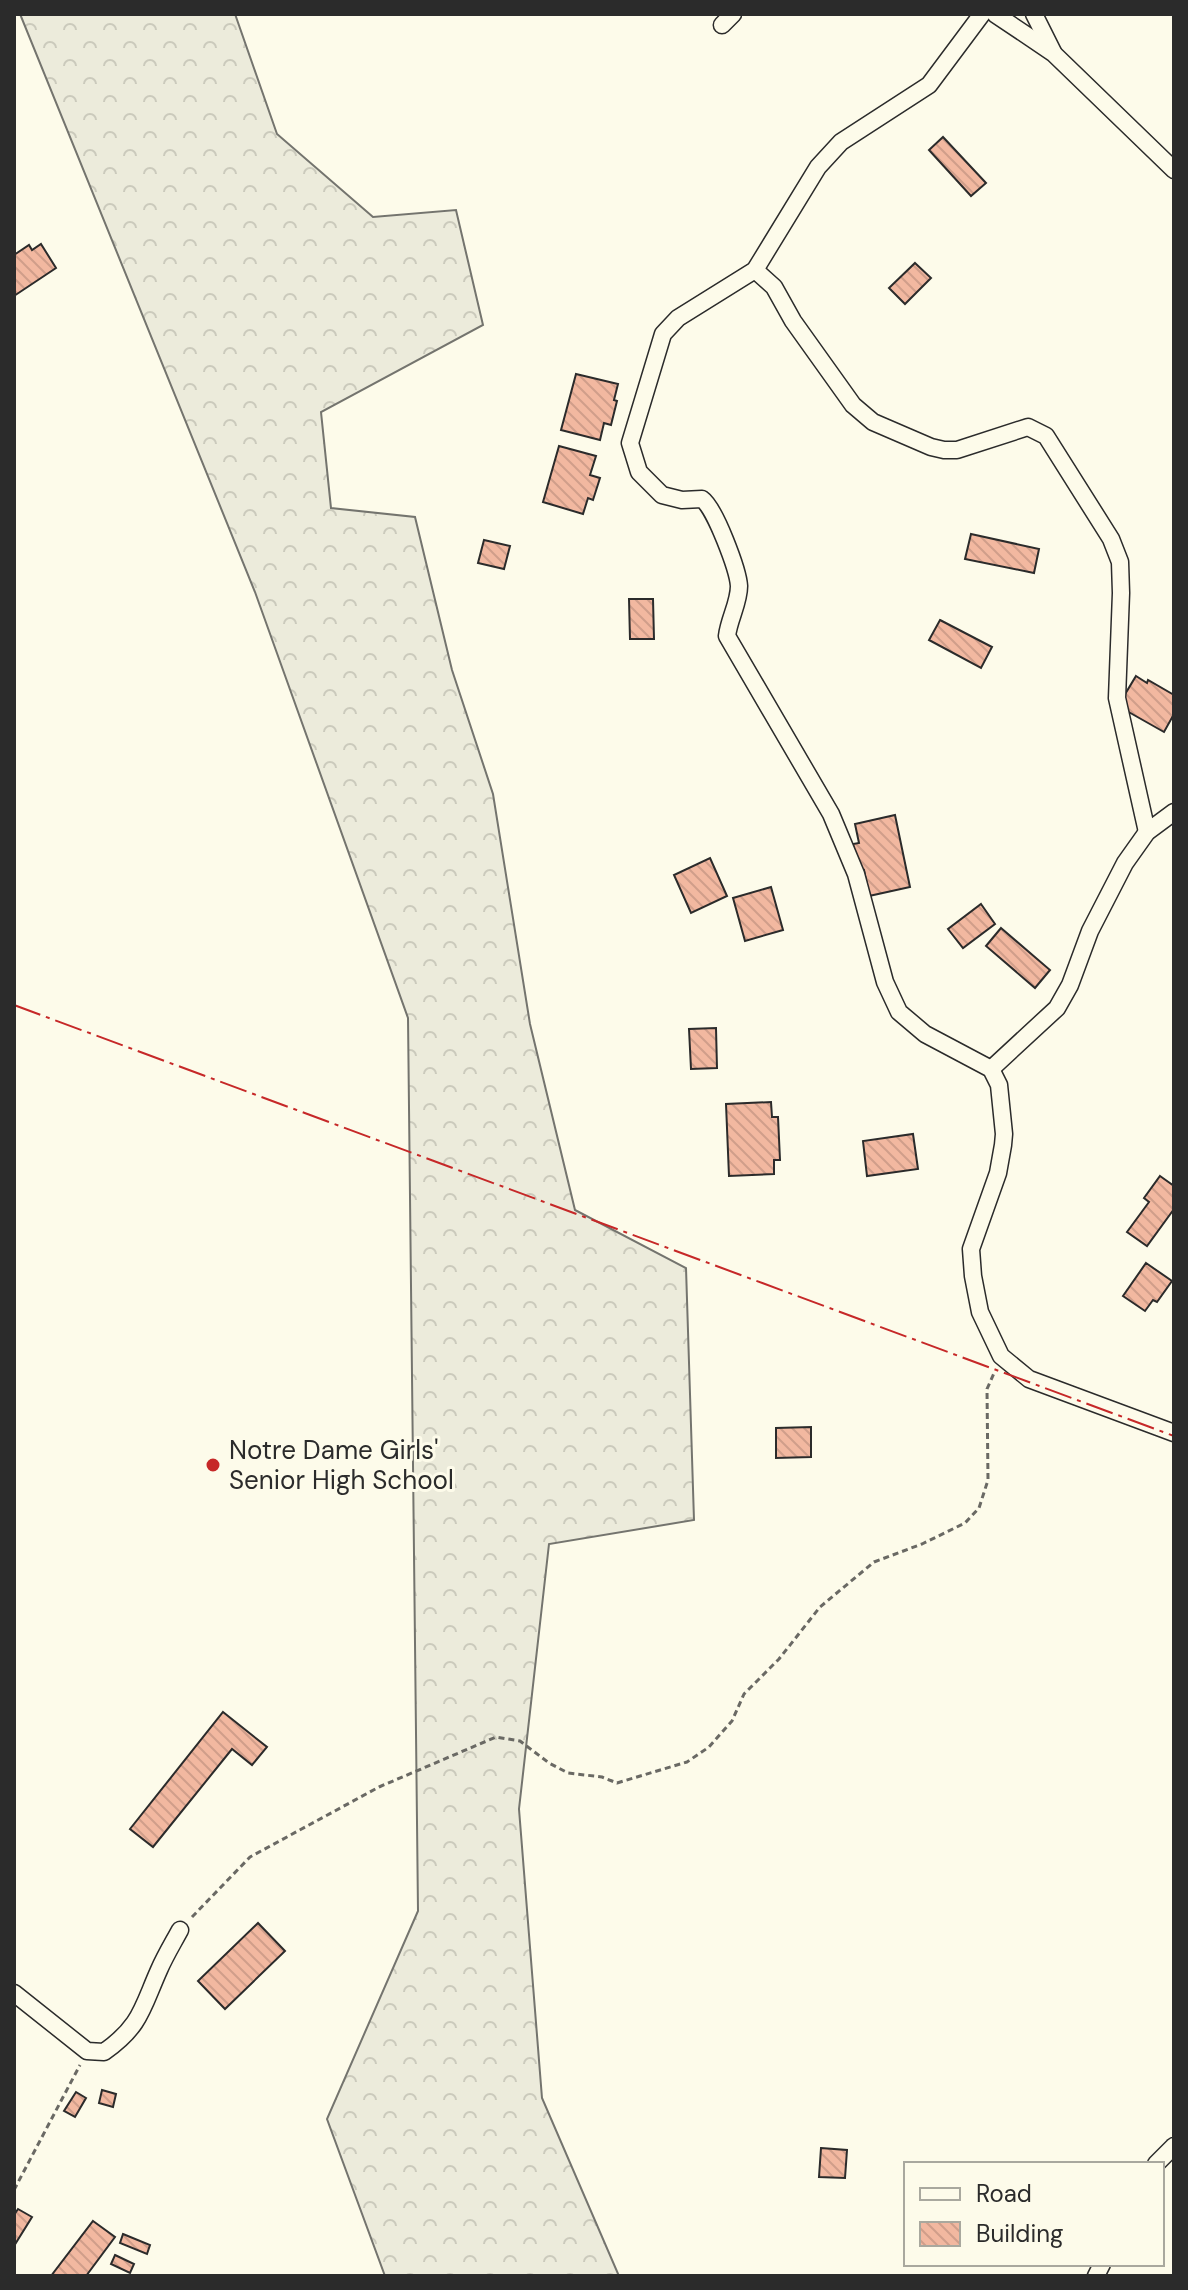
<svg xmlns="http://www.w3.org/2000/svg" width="1188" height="2290" viewBox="0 0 1188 2290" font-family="'DM Sans',sans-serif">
  <defs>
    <pattern id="forest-crowns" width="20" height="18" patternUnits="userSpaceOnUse" patternTransform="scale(2)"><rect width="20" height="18" fill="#ecebdb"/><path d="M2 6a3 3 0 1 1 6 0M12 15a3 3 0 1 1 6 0" fill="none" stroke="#cbcabc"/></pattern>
    <pattern id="building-back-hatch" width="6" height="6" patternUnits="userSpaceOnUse" patternTransform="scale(2)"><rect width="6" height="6" fill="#f2b8a0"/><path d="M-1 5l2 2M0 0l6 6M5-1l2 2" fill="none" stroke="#d09e8a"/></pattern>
  </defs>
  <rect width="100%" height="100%" fill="#fdfbea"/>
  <!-- forest -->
  <polygon fill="url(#forest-crowns)" stroke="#74746e" stroke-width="2" points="20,14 235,14 277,134 373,217 456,210 483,325 321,412 331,508 415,517 452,670 493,794 530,1024 575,1210 686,1268 694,1520 549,1544 519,1809 542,2098 619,2276 385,2276 327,2119 418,1911 408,1018 255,592"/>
  <!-- building -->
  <g fill="url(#building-back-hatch)" stroke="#2b2b2b" stroke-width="2">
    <polygon points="943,137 986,183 971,196 929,150"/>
    <polygon points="41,244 56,268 14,296 14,255 29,245 32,250"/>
    <polygon points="915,263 931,278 905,304 889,288"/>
    <polygon points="576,374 618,384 614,400 617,401 611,425 604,423 600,440 561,430"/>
    <polygon points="559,446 596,456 590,475 600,478 593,500 588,498 583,514 543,502"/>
    <polygon points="971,534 1039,549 1034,573 965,559"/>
    <polygon points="484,540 510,546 504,569 478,563"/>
    <polygon points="629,599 653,599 654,639 630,639"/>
    <polygon points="940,620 992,647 981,668 929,640"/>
    <polygon points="1136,676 1147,683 1148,680 1174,695 1174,714 1164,732 1118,706"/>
    <polygon points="895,815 910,887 869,896 864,870 858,871 853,844 859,843 855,824"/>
    <polygon points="710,858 727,896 691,913 674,875"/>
    <polygon points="771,887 783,930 745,941 733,898"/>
    <polygon points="981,904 995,924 963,948 948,929"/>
    <polygon points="1001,928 1050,970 1035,988 986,946"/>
    <polygon points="716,1028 717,1068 691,1069 689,1029"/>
    <polygon points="771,1102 772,1117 778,1117 780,1160 774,1160 774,1174 729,1176 726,1104"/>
    <polygon points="913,1134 918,1169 867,1176 863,1141"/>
    <polygon points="1160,1176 1174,1186 1174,1209 1147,1246 1127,1232 1149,1202 1144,1198"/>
    <polygon points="1146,1263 1172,1281 1157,1302 1153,1300 1145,1311 1123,1296"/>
    <polygon points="811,1427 811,1457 776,1458 776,1428"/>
    <polygon points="223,1712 267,1747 252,1765 232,1749 153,1847 130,1829"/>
    <polygon points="258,1923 285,1951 225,2009 198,1981"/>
    <polygon points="102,2090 116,2094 113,2107 99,2103"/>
    <polygon points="76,2092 86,2098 75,2117 64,2111"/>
    <polygon points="821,2148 847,2150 845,2178 819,2177"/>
    <polygon points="18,2209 32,2217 14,2246 14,2215"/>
    <polygon points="93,2221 115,2237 86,2276 51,2276"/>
    <polygon points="123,2234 150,2245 147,2254 120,2243"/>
    <polygon points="115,2255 134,2264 130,2273 111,2264"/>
  </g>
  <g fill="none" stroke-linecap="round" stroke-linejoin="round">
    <defs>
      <g id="street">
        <path d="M 982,14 L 929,85 L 841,142 L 818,167 L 755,270 L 678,318 L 663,334 L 630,443 L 639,472 L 662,495 L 682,500 L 702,499 C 715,508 738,570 739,586 C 739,603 729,619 727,636 L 831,814 L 856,874 L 885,982 L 899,1012 L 925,1034 L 991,1069 L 999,1085 L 1004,1134 L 1003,1145 L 998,1173 L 971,1249 L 973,1276 L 980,1312 L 1001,1356 L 1029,1379 L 1174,1433"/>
        <polyline points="995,14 1053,53 1174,170"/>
        <polyline points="1034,14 1053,52"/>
        <polyline points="722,25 733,14"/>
        <polyline points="755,270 774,287 793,321 853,405 873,422 931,447 944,450 957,450 1028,427 1046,436 1111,539 1120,562 1121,593 1117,698 1147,832"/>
        <polyline points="991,1069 1057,1008 1070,985 1090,931 1125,863 1147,832 1174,812"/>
        <path d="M 14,1993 L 87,2051 L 104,2052 C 141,2026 142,2008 159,1970 C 165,1956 173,1943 180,1930"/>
        <polyline points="1156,2164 1174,2146"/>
        <polyline points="1096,2276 1102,2264"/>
      </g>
    </defs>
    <!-- street casing -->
    <use href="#street" stroke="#2b2b2b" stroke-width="19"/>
    <!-- path -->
    <g stroke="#6a6964" stroke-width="3" stroke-dasharray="6 4" stroke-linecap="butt">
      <polyline points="192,1917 250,1857 379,1787 496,1737 520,1741 549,1763 568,1773 602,1777 617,1783 687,1762 709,1747 732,1721 744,1694 779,1659 820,1607 874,1562 922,1544 965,1523 979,1508 988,1480 987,1389 995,1371"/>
      <polyline points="14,2190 80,2065"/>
    </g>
    <!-- street -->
    <use href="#street" stroke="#fdfbea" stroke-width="16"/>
    <!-- power -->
    <polyline stroke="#c62828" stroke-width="2" stroke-dasharray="28 6 4 6" stroke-linecap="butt" points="14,1005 1174,1436"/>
  </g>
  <!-- markers -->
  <circle fill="#c62828" stroke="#fdfbea" stroke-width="3" cx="213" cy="1465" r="8"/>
  <g text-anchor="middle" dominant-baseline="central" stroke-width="6" stroke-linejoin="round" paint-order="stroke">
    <!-- poi labels -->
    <g font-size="26" fill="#2b2b2b" stroke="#fdfbea" text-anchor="start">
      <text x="229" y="1450">Notre Dame Girls'<tspan x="229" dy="30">Senior High School</tspan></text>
    </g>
  </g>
  <!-- border -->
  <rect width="1188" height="2290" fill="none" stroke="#2b2b2b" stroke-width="32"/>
  <!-- legend -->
  <rect x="904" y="2162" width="260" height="104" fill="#fdfbea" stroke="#a9a89e" stroke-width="2"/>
  <rect x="920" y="2188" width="40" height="12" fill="#fdfbea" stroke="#a9a89e" stroke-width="2"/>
  <text x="976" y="2202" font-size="24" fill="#2b2b2b">Road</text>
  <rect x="920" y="2222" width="40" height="24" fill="url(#building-back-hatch)" stroke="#a9a89e" stroke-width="2"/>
  <text x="976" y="2242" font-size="24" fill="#2b2b2b">Building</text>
</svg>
